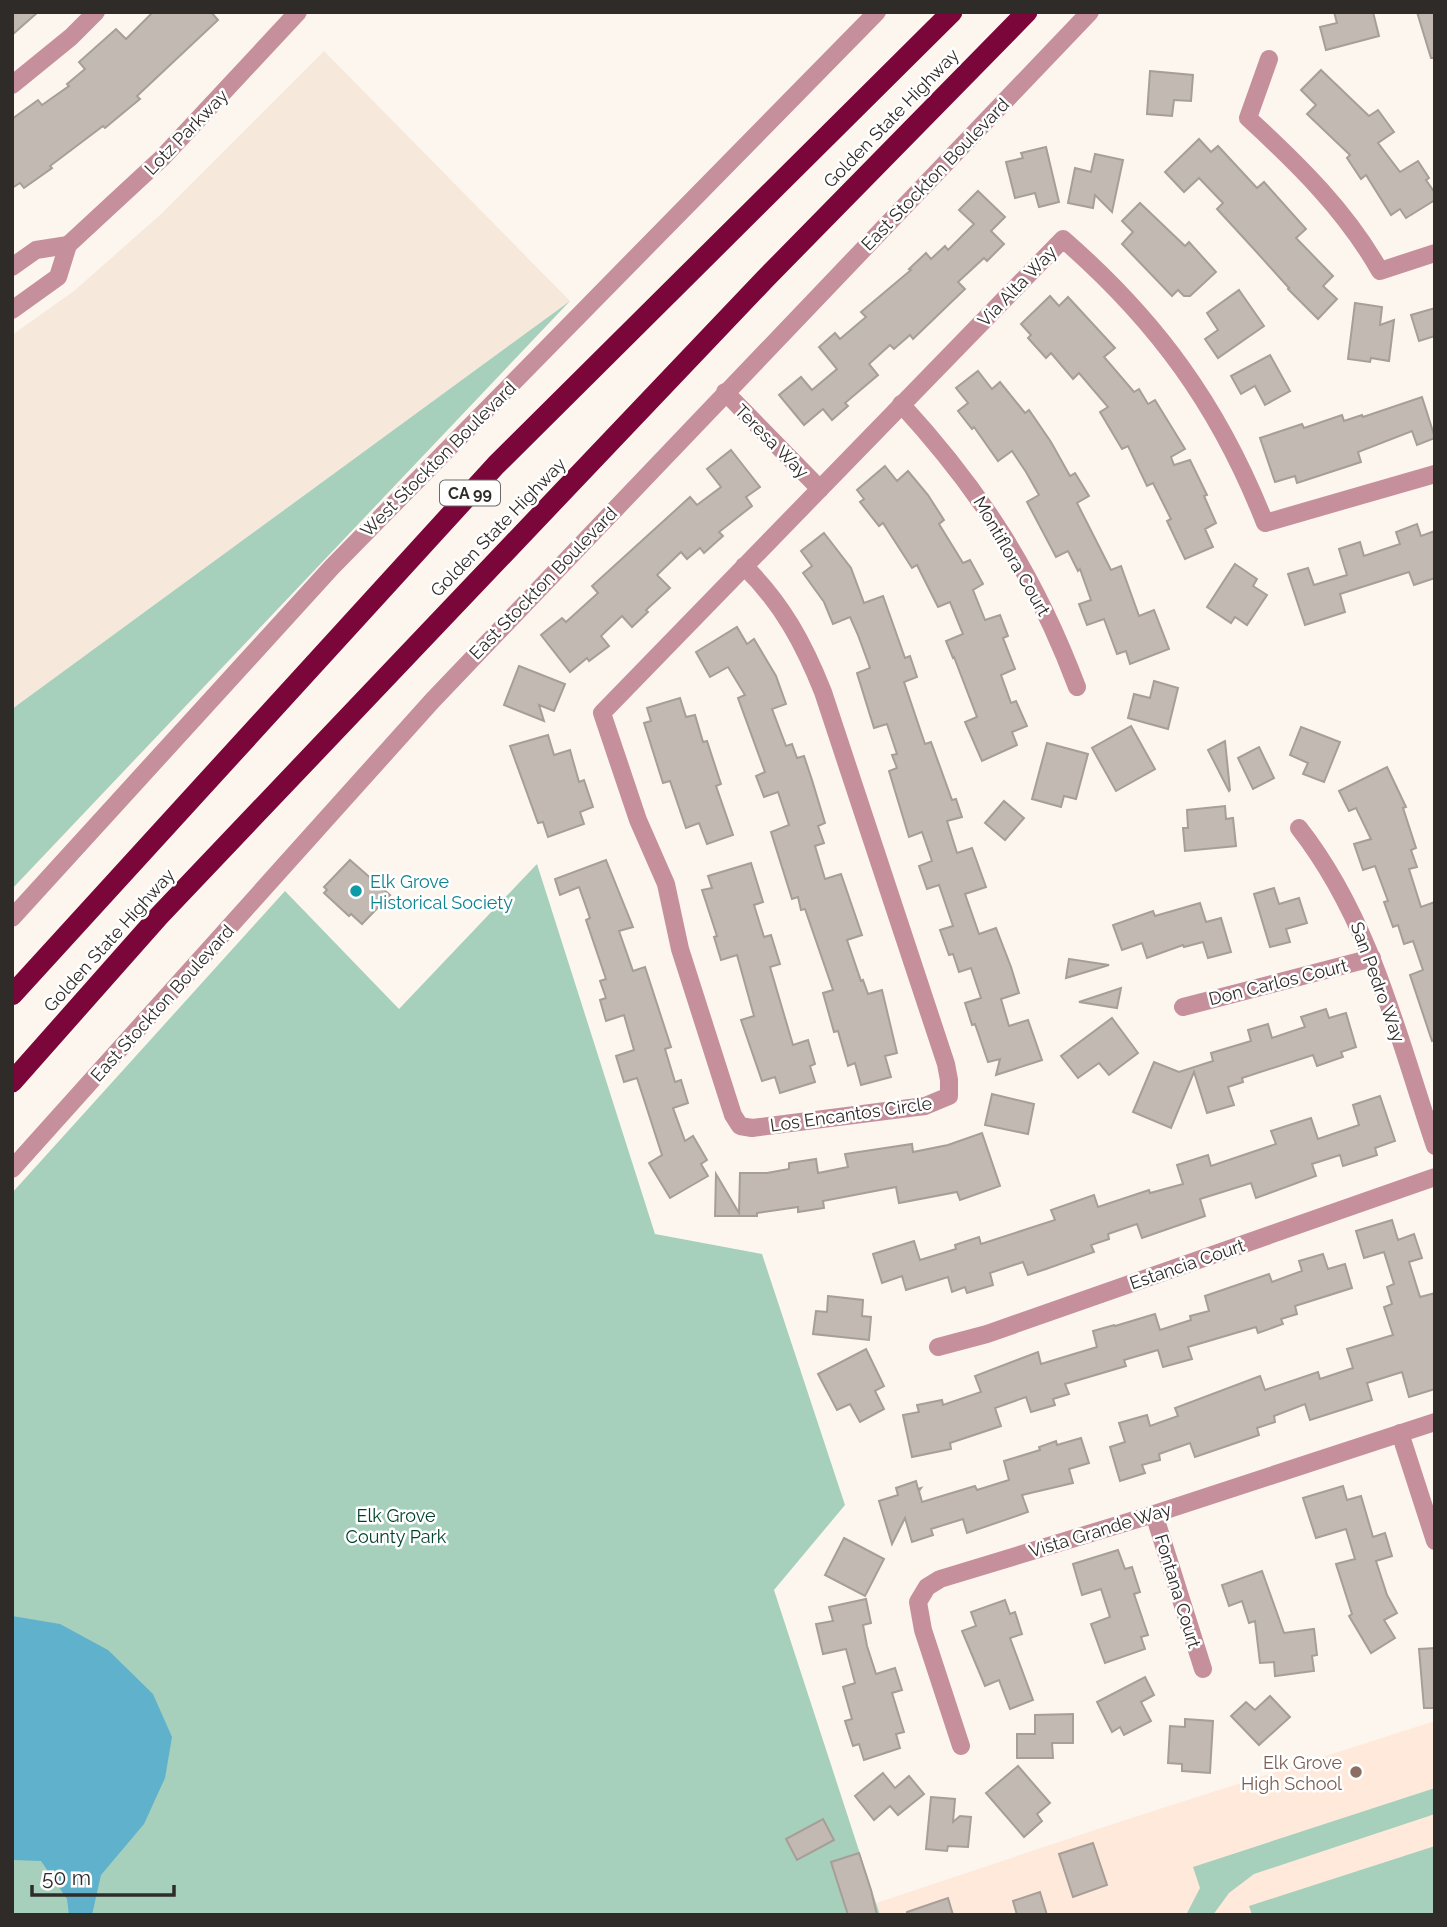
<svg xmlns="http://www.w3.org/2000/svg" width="1447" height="1927" viewBox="0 0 1447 1927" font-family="Raleway,sans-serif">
  <rect width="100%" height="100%" fill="#fdf6ee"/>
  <!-- built -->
  <polygon fill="#f6e9db" points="324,51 570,301 12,709 12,335 74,291 160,215"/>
  <!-- education -->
  <polygon fill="#fee9db" points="1435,1721 1435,1915 880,1915 876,1903 1119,1822"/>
  <!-- green -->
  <g fill="#a6d0bc">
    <polygon points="570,301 12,889 12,709"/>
    <polygon points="537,864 655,1234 762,1254 845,1505 774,1590 880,1915 12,1915 12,1193 285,891 399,1009"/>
    <polygon points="1435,1788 1435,1814 1254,1874 1229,1893 1213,1915 1186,1915 1200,1888 1193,1867"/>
    <polygon points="1435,1846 1435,1915 1252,1915 1249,1906"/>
  </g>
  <!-- water -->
  <polygon fill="#60b1cc" points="12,1616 60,1624 108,1650 153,1694 172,1737 165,1778 144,1824 101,1875 92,1915 69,1915 67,1899 41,1861 12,1860"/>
  <!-- building -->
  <g fill="#c1b9b2" stroke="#a69e97" stroke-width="2">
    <polygon points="12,12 38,12 12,35"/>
    <polygon points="153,12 211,12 218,20 137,96 140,99 105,128 103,126 50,166 52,168 24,188 20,183 12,188 12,119 38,100 42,105 69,86 67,84 85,69 79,62 116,29 126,39"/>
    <polygon points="1334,12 1373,12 1379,36 1326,50 1320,27 1337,23"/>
    <polygon points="1417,12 1435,12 1435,58 1431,58"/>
    <polygon points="1321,70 1369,116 1378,110 1394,132 1378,143 1400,172 1418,161 1429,178 1426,180 1435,193 1435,200 1406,218 1400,209 1391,215 1366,175 1361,179 1347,158 1350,155 1307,114 1316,105 1301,90"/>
    <polygon points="1150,71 1193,75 1191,101 1174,100 1172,116 1147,114"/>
    <polygon points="1199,139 1211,152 1218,146 1257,188 1264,182 1306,229 1296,238 1333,276 1323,286 1337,299 1318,319 1288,289 1289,288 1252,247 1217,209 1223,203 1199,178 1184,192 1165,172"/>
    <polygon points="1046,147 1059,202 1039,207 1035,193 1015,198 1006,162 1023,158 1021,153"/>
    <polygon points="1095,154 1123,160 1112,212 1095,195 1093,208 1068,203 1075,168 1091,172"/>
    <polygon points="978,191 1005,217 991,231 1004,244 987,261 984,258 958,282 965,289 913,339 910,335 894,349 890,345 869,364 878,375 845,403 848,406 832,420 823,409 804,425 779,395 801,377 812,390 837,369 819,347 835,333 840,339 866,317 861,312 911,270 909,269 926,253 931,259 945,246 948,250 974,224 959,210"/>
    <polygon points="1140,203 1185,246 1189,242 1216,272 1190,296 1184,296 1178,290 1172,296 1122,244 1133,232 1122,221"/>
    <polygon points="1239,290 1264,326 1218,358 1205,339 1218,330 1207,313"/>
    <polygon points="1050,296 1059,306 1068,297 1115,348 1104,357 1134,392 1139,389 1148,404 1155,400 1185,449 1171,457 1174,465 1190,460 1207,495 1204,496 1216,523 1205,529 1213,547 1185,559 1167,521 1171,519 1153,483 1147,486 1128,446 1122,449 1100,412 1108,407 1079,373 1073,379 1051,353 1046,358 1028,338 1031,335 1021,324"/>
    <polygon points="1355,303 1382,307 1380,325 1394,320 1389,361 1371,358 1370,362 1348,359"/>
    <polygon points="1435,308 1435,336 1419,341 1411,315"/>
    <polygon points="1270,355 1290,391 1265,405 1255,386 1241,394 1231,376"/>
    <polygon points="978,371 992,389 1000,382 1025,413 1029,410 1051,442 1070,476 1075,473 1089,496 1077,503 1111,570 1121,566 1139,616 1154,610 1169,649 1130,664 1126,651 1117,654 1104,619 1087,625 1079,604 1091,600 1080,569 1078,571 1068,551 1056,557 1027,502 1039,495 1026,472 1012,451 998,461 974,427 972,429 958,411 968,403 956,388"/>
    <polygon points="1422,397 1435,438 1417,445 1412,431 1358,452 1361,462 1297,483 1295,476 1275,482 1260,438 1302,424 1304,428 1342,415 1344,421 1362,415 1363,417"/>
    <polygon points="731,450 760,487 746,497 752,506 719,532 723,536 704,553 700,548 687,559 681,552 657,575 670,588 646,610 648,612 632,627 622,616 601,636 609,646 589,661 587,658 570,672 541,635 562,618 566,622 598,593 592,586 690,497 697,505 721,487 707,469"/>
    <polygon points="885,466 897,481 908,471 928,495 944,520 939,524 963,563 970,560 983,584 973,590 985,620 1000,615 1008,636 1003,638 1015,669 1001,675 1011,703 1016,701 1027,726 1012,732 1017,745 982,761 965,722 977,717 954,657 953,658 946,641 963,634 950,602 938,607 917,565 912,568 883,523 879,526 860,502 864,499 857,490"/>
    <polygon points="1417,524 1421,536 1435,531 1435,578 1414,585 1409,572 1340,594 1345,612 1305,625 1288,574 1308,568 1314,585 1347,575 1339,549 1360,542 1364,556 1400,544 1396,532"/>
    <polygon points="824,533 851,568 864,603 883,596 905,658 910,656 917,677 904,682 925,744 931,742 952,800 956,799 962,817 947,821 957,853 972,848 986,887 965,894 979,934 996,928 1011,967 1019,993 1001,999 1009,1026 1028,1020 1042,1060 996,1075 1000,1059 988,1062 975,1024 972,1025 965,1003 981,998 971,968 959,972 953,954 949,955 940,930 953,926 939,885 927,889 919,866 932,861 922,832 909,837 889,771 897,768 892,755 897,754 887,724 874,728 857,673 870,668 858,635 850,617 833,624 824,602 803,573 812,566 801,551"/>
    <polygon points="1235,564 1257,579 1253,586 1267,595 1247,625 1235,617 1231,623 1207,607"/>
    <polygon points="737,627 747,644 754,639 776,676 786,704 772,709 786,746 792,744 797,758 804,756 812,780 825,823 818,826 824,843 815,846 825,879 841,874 862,935 847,940 861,981 863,980 868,994 882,990 897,1053 885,1056 891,1077 861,1085 855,1063 848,1066 838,1031 834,1032 823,993 833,990 805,909 801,910 798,897 792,899 771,832 789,825 778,792 764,797 756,776 765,772 738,698 745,695 728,667 710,677 696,652"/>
    <polygon points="519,666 565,684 554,711 539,705 544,721 504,705"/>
    <polygon points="1154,681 1178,688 1168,729 1128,718 1134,694 1150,698"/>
    <polygon points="680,698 686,717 695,715 703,742 707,741 721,784 716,786 733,835 707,844 699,823 686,828 670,781 663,783 644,723 651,721 647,708"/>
    <polygon points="1131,726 1155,769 1116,791 1092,748"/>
    <polygon points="1301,727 1340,742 1324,782 1303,774 1308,763 1290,755"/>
    <polygon points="548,735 554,755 570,750 579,782 584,780 593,807 580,812 584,824 548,837 543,822 538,823 510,746"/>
    <polygon points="1225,741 1230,790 1229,791 1208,750"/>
    <polygon points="1047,743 1088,754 1076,799 1064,796 1061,807 1032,799"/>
    <polygon points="1259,747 1274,778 1253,789 1238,758"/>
    <polygon points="1387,767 1406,807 1403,808 1416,848 1411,850 1417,867 1409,869 1421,907 1435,902 1435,1040 1432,1041 1410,975 1423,970 1413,941 1404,944 1398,925 1393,927 1384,902 1388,901 1375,866 1363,870 1354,844 1371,839 1356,808 1349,811 1339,791"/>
    <polygon points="1004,801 1024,818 1005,840 985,823"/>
    <polygon points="1225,806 1226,819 1233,818 1236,846 1185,851 1183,828 1188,828 1187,810"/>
    <polygon points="350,860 390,895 362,924 351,914 349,916 324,893 327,890 324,887"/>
    <polygon points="606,860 633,927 619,931 633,971 645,967 671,1047 665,1049 675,1082 681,1080 688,1103 673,1108 685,1141 693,1136 707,1160 701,1164 708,1176 670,1198 649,1163 662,1155 637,1078 624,1082 616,1056 634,1050 624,1015 606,1021 600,1000 606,998 600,981 606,979 586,920 590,918 579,887 560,895 555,879"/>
    <polygon points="751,863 763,902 754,905 764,937 771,935 780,964 770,967 793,1045 808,1040 815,1064 810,1066 815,1082 780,1093 775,1077 762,1081 741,1020 754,1016 737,955 721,960 714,937 717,936 702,890 712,888 708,876"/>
    <polygon points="1274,888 1279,904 1299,898 1307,923 1286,929 1290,942 1270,947 1254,894"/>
    <polygon points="1200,903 1206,922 1221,918 1231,952 1208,958 1203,942 1184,947 1183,945 1147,958 1142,943 1122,950 1113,925 1153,911 1155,916"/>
    <polygon points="1069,959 1109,965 1066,978"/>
    <polygon points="1121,988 1117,1008 1079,1002"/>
    <polygon points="1326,1009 1329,1018 1346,1013 1356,1047 1341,1052 1343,1057 1317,1066 1313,1055 1242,1078 1243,1082 1228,1087 1234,1105 1207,1113 1194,1072 1171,1128 1133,1112 1154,1062 1179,1072 1213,1061 1211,1053 1251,1041 1248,1030 1268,1024 1272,1038 1305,1027 1301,1017"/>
    <polygon points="1112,1018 1138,1053 1109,1075 1099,1063 1078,1078 1061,1056"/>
    <polygon points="992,1094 1034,1104 1028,1134 985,1125"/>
    <polygon points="1380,1096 1395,1141 1375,1148 1377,1155 1343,1166 1340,1155 1312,1164 1316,1176 1256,1198 1251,1183 1200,1199 1205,1216 1142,1238 1137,1224 1108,1234 1109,1239 1091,1245 1094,1252 1046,1269 1028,1275 1023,1262 990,1273 993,1285 967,1293 965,1287 952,1292 948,1277 906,1290 902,1276 882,1283 873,1254 914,1241 920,1260 956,1249 955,1245 979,1237 981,1244 1055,1220 1051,1210 1094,1195 1098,1207 1149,1190 1150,1193 1183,1184 1177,1165 1208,1155 1211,1166 1276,1144 1271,1131 1311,1118 1318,1139 1359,1125 1353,1105"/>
    <polygon points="982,1133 1000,1186 960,1200 957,1192 899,1203 896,1187 823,1201 824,1208 798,1212 798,1207 757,1213 757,1216 715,1216 716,1174 739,1213 740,1173 767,1173 789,1169 789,1163 816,1159 818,1173 848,1167 845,1154 912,1144 913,1152 948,1145"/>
    <polygon points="1392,1220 1398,1240 1414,1234 1422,1258 1409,1262 1420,1297 1435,1293 1435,1389 1409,1397 1402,1372 1367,1383 1372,1400 1310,1420 1305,1404 1274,1416 1275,1422 1257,1428 1259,1435 1195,1457 1190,1443 1159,1454 1160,1460 1142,1465 1145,1473 1120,1481 1110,1447 1125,1442 1119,1423 1147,1415 1150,1426 1178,1416 1175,1408 1260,1376 1265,1390 1318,1372 1320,1379 1353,1368 1347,1349 1393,1335 1384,1307 1392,1304 1387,1287 1394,1284 1384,1252 1364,1258 1356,1231"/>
    <polygon points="1323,1254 1328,1269 1345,1264 1352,1288 1295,1306 1297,1314 1281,1319 1283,1324 1258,1333 1256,1327 1188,1347 1192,1359 1163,1367 1158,1350 1124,1360 1126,1366 1065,1384 1069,1394 1053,1399 1055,1405 1031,1412 1026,1397 995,1408 1001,1426 950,1443 951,1449 912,1457 903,1415 919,1412 917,1405 942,1400 943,1405 981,1392 975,1376 1038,1352 1041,1364 1097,1347 1093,1331 1114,1325 1115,1326 1155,1314 1160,1330 1191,1320 1190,1316 1209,1311 1205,1296 1269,1274 1272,1282 1302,1271 1299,1261"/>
    <polygon points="828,1296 863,1300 862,1316 871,1317 869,1340 813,1334 816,1311 827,1312"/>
    <polygon points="866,1349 884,1386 875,1391 884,1409 860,1422 850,1404 837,1410 818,1374"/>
    <polygon points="1081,1438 1089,1463 1069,1469 1073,1483 1022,1495 1028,1512 967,1533 963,1519 931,1529 933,1535 912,1542 905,1518 892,1544 879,1501 898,1495 896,1488 916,1481 918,1489 921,1488 919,1491 922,1502 975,1486 977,1490 1009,1480 1004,1461 1040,1450 1039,1447 1056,1441 1057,1445"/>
    <polygon points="1343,1486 1347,1500 1361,1496 1373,1537 1385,1533 1392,1556 1376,1561 1387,1595 1397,1613 1384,1620 1395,1638 1371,1653 1349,1616 1352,1614 1336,1564 1355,1559 1346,1529 1316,1538 1303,1498"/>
    <polygon points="844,1538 884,1559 865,1596 825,1575"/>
    <polygon points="1118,1550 1125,1569 1132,1567 1140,1592 1134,1594 1148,1635 1141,1637 1145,1649 1105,1663 1091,1624 1110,1617 1101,1589 1082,1595 1073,1564"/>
    <polygon points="1262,1571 1284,1633 1314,1629 1317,1655 1312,1656 1314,1671 1275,1676 1274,1662 1260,1663 1255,1621 1249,1623 1242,1601 1229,1606 1222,1585"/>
    <polygon points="866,1599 871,1623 863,1625 867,1646 876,1674 895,1668 902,1690 892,1693 904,1732 896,1734 900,1748 864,1760 859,1744 853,1746 845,1721 852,1719 843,1687 855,1683 846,1649 823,1654 816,1624 833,1621 829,1607"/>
    <polygon points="1005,1600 1010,1614 1015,1612 1022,1634 1010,1638 1033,1700 1010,1709 999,1680 985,1686 962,1631 976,1626 971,1612"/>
    <polygon points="1435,1648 1435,1708 1424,1708 1419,1649"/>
    <polygon points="1145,1677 1154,1695 1141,1702 1151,1721 1124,1735 1120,1727 1112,1732 1097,1702"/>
    <polygon points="1270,1696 1290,1717 1259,1745 1231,1716 1246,1702 1255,1710"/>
    <polygon points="1073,1714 1073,1743 1052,1743 1053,1758 1017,1758 1017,1734 1035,1734 1035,1715"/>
    <polygon points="1185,1719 1213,1721 1210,1773 1182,1771 1182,1764 1168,1763 1170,1726 1185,1727"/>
    <polygon points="1018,1766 1050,1803 1037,1814 1042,1821 1024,1837 986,1793"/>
    <polygon points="883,1773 895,1788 909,1776 924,1794 898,1815 890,1806 874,1820 855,1796"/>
    <polygon points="931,1797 955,1799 953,1822 960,1816 971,1817 968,1847 948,1846 947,1851 926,1849"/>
    <polygon points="823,1819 834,1840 797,1860 786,1839"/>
    <polygon points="1093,1843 1107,1885 1073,1897 1059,1854"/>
    <polygon points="859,1853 871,1890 877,1915 848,1915 831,1862"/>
    <polygon points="1040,1892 1047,1915 1017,1915 1013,1901"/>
    <polygon points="948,1898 953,1915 907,1915 907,1912"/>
  </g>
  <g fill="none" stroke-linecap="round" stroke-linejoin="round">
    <!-- minor -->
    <g stroke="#c5909c" stroke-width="18">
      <path d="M 1269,59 L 1248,118 C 1299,165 1346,211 1380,271 L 1435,253"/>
      <polyline points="12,85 71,37 96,12"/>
      <polyline points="12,267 36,250 68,245"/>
      <polyline points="12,310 58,277 68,245 162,158 298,12"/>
      <polyline points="725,392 820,489"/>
      <path d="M 901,404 C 981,491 1035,575 1077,687"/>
      <path d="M 744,566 C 782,603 804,644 823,692 L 946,1064 L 949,1080 L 949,1096 L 925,1106 L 752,1128 L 740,1126 L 733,1115 L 680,949 L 666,884 L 638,820 L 602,713 L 1063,239 C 1157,321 1219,406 1265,523 L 1435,474"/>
      <path d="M 1299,828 C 1371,920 1398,1037 1435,1146"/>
      <polyline points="12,918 332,567 877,12"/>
      <polyline points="1183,1007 1372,958"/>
      <polyline points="12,1169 432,701 1090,12"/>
      <polyline points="938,1347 987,1334 1435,1177"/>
      <polyline points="1400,1433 1435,1541"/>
      <polyline points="1154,1514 1203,1669"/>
      <polyline points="961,1746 923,1630 918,1602 927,1587 940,1579 1154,1514 1435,1422"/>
    </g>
    <!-- highway -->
    <g stroke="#7b0639" stroke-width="21">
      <polyline points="12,995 496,465 952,12"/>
      <polyline points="12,1082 159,916 765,279 1027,12"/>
    </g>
  </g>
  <!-- markers -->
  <circle fill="#0f9aa8" stroke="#fff" stroke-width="2.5" cx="356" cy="891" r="7"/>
  <circle fill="#8d6e63" stroke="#fff" stroke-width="2.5" cx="1356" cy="1772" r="7"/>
  <g text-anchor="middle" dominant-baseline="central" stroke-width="5" stroke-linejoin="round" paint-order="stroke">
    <!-- shield labels -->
    <rect fill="#fff" stroke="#6d6b68" stroke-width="2" x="440" y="480.5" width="60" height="25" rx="5"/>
    <g font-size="16" font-weight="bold" fill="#2e2b28">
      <text x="470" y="493">CA 99</text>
    </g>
    <!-- street labels -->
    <g font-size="18" fill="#2e2b28" stroke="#fff">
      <text transform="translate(891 118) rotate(-46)">Golden State Highway</text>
      <text transform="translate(186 132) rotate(-46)">Lotz Parkway</text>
      <text transform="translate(935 174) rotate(-46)">East Stockton Boulevard</text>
      <text transform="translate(1017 286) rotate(-46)">Via Alta Way</text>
      <text transform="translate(772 441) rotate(45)">Teresa Way</text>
      <text transform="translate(438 459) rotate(-45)">West Stockton Boulevard</text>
      <text transform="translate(498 527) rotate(-46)">Golden State Highway</text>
      <text transform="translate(1012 556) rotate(60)">Montiflora Court</text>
      <text transform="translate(543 583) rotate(-46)">East Stockton Boulevard</text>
      <text transform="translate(109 940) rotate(-48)">Golden State Highway</text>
      <text transform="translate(1278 982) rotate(-14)">Don Carlos Court</text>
      <text transform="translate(1378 982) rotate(70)">San Pedro Way</text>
      <text transform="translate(162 1003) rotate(-48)">East Stockton Boulevard</text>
      <text transform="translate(851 1114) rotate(-8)">Los Encantos Circle</text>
      <text transform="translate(1187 1264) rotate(-19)">Estancia Court</text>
      <text transform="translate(1100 1530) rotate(-17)">Vista Grande Way</text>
      <text transform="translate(1178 1591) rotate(73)">Fontana Court</text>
    </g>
    <!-- culture labels -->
    <g font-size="18" fill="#0d838f" stroke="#fff" text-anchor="start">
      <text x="370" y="881">Elk Grove<tspan x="370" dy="21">Historical Society</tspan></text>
    </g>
    <!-- park labels -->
    <g font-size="18" fill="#02422d" stroke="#fff">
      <text x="396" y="1515">Elk Grove<tspan x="396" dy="21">County Park</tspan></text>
    </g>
    <!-- education labels -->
    <g font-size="18" fill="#785e54" stroke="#fff" text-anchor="end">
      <text x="1342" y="1762">Elk Grove<tspan x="1342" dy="21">High School</tspan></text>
    </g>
  </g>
  <!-- border -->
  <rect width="1447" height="1927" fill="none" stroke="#2e2b28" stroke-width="28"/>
  <!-- scale -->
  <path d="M32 1885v10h142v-10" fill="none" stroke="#2e2b28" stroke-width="3.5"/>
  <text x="42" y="1885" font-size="21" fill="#2e2b28" stroke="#ffffff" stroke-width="5" paint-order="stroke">50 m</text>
</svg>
